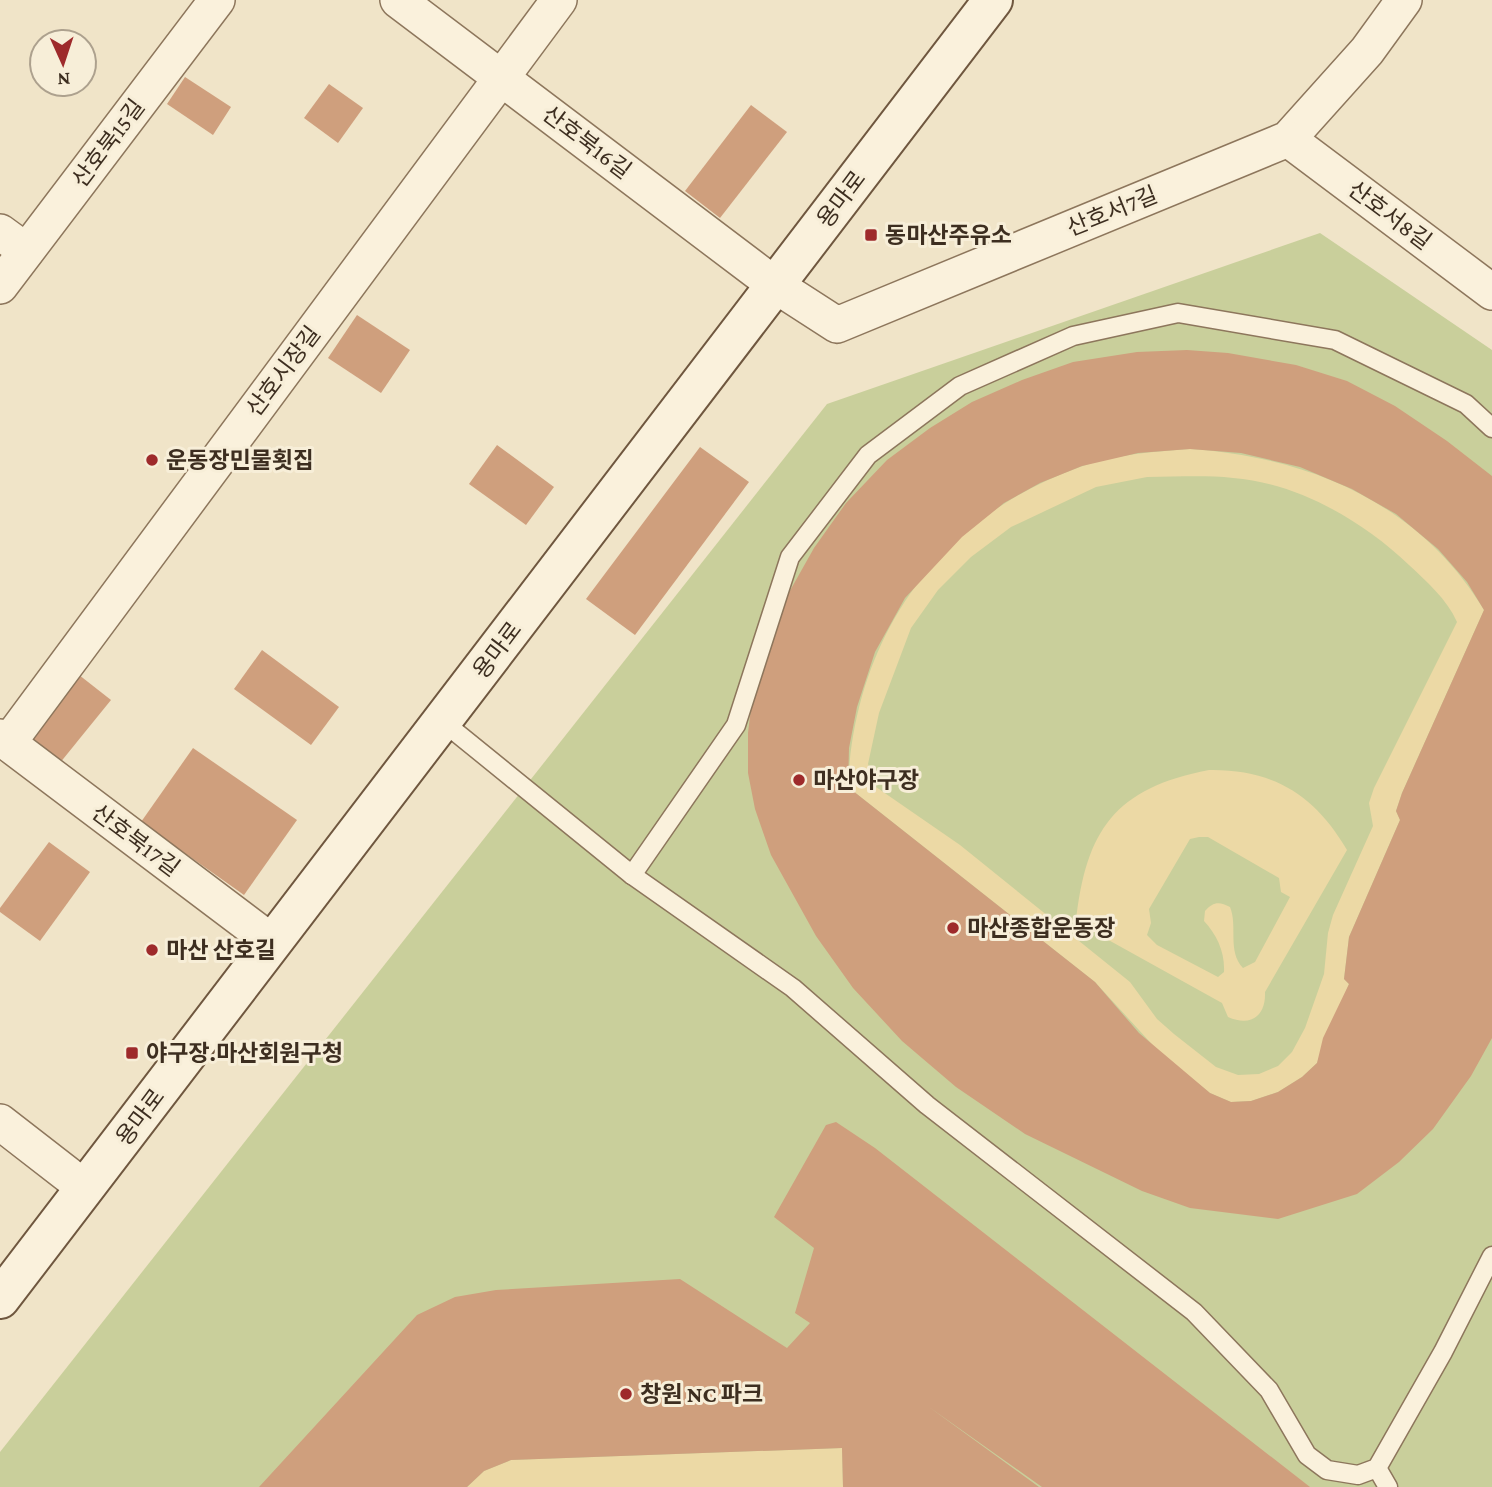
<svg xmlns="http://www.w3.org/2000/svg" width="1492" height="1487" viewBox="0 0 1492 1487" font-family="'Crimson Pro','Noto Sans KR',serif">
  <rect width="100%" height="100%" fill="#f0e4c8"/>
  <!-- green -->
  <polygon fill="#c9cf9b" points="1320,233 1492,350 1492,1487 0,1487 0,1452 827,404"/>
  <!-- sand -->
  <g fill="#ecd9a5" fill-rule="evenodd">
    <path d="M 1190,449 C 1310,457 1420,504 1484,610 L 1402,793 L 1396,811 L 1400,820 L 1349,937 L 1344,979 L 1349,984 L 1317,1063 L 1302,1077 L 1278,1092 L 1251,1101 L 1231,1102 L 1210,1093 L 1160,1053 L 1095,982 L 848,787 C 854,638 938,517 1080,467 C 1115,454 1153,452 1190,449 ZM 1147,477 C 1176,477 1205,475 1233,478 C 1298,483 1363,521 1409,565 C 1426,581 1447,599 1457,622 L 1374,788 L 1369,803 L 1373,826 L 1333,915 L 1328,933 L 1324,974 L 1305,1028 L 1292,1052 L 1278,1066 L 1259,1074 L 1238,1075 L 1216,1067 L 1174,1034 L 1157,1019 L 1130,982 L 960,845 L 876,787 L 868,764 L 879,713 L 911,628 L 938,590 L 971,557 L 1011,527 L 1096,487 Z"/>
    <path d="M 1209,770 C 1273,769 1315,795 1347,850 L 1265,992 C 1266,1016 1251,1027 1228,1017 L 1222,1003 L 1076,922 C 1086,830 1115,788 1209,770 ZM 1199,837 L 1208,837 L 1279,878 L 1281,892 L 1290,897 L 1255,962 L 1243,968 C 1227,951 1238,926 1230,907 C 1219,901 1213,902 1205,911 L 1204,921 C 1217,935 1225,952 1224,972 L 1218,977 L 1157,945 L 1147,935 L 1151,923 L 1149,909 L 1190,839 Z"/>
    <polygon points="842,1448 843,1487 467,1487 484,1471 511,1460"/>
  </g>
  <!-- building -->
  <g fill="#cf9f7d" fill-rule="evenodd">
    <polygon points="185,77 231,107 213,135 167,104"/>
    <polygon points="329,84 363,108 338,143 304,118"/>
    <polygon points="751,105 787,132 720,218 685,191"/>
    <polygon points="357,315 410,350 381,393 328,358"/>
    <path d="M 1187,350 L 1228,353 L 1296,365 L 1347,381 L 1395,406 L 1447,441 L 1492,476 L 1492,1038 L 1471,1076 L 1433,1129 L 1399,1162 L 1357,1194 L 1278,1219 L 1190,1208 L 1142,1191 L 1025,1134 L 956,1087 L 902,1041 L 853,988 L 816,936 L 771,855 L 755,809 L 748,773 L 748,733 L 753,691 L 787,596 L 814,548 L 846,503 L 887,460 L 930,428 L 972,402 L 1022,380 L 1073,362 L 1137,352 ZM 1190,449 L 1241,453 L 1300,467 L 1352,489 L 1396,514 L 1438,549 L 1467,582 L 1484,610 L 1402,793 L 1396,811 L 1400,820 L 1349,937 L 1344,979 L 1349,984 L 1323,1038 L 1317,1063 L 1302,1077 L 1278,1092 L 1251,1101 L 1231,1102 L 1210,1093 L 1139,1033 L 1095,982 L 848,787 L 849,748 L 857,707 L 875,652 L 905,598 L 962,537 L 1004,503 L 1040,483 L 1082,466 L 1138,453 Z"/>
    <polygon points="497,445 554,487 526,525 469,484"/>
    <polygon points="700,447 749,482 635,635 586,599"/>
    <polygon points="262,650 339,707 311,745 234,689"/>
    <polygon points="74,671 111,700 55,769 30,750 29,728"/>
    <polygon points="193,748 297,820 244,895 141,822"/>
    <polygon points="49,842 90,872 40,941 0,912 0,908"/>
    <polygon points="836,1122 875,1148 1310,1487 1042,1487 929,1407 1039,1487 843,1487 842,1448 511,1460 484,1471 467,1487 259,1487 417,1315 455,1297 496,1290 680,1279 787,1348 810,1323 795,1313 814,1248 774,1217 826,1125"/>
  </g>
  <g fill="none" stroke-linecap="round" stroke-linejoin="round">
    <defs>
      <g id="service">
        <polyline points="442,721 632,875 793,988 927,1105 1194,1312 1269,1390 1307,1455 1327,1470 1358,1475 1377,1468 1443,1352 1492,1256"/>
        <polyline points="632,875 736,725 790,557 868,455 960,386 1073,336 1178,313 1335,340 1466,404 1492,428"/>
        <polyline points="1377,1468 1388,1487"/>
      </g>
      <g id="minor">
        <polyline points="398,0 775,285 837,325 1288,139 1367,51 1404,0"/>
        <polyline points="1288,139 1492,292"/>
        <polyline points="0,232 26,251"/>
        <polyline points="0,286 217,0"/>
        <polyline points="0,737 273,943"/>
        <polyline points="8,743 559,0"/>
        <polyline points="0,1122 85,1188"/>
      </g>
      <polyline id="secondary" points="0,1299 993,0"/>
    </defs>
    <!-- service casing -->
    <use href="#service" stroke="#8d765c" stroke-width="21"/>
    <!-- minor casing -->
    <use href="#minor" stroke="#8d765c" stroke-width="38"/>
    <!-- secondary casing -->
    <use href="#secondary" stroke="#6f573f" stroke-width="42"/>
    <!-- service -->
    <use href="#service" stroke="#faf1dc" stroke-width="18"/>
    <!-- minor -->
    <use href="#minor" stroke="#faf1dc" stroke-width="35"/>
    <!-- secondary -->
    <use href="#secondary" stroke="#faf1dc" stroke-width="38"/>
  </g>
  <!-- markers -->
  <g fill="#9e2a2b" stroke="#f7eed8" stroke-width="2.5">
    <rect x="864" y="228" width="14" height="14" rx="3.5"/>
    <circle cx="152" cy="460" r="7"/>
    <circle cx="799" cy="780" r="7"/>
    <circle cx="953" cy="928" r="7"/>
    <circle cx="152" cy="950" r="7"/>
    <rect x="125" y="1046" width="14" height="14" rx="3.5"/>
    <circle cx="626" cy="1394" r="7"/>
  </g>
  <g text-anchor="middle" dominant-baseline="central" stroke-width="6" stroke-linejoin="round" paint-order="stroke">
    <!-- street labels -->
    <g font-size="23" fill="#3d2e20" stroke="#f7eed8">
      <text transform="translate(587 142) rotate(37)">산호북16길</text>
      <text transform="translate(108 143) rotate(-53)">산호북15길</text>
      <text transform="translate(841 199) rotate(-53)">용마로</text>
      <text transform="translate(1112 211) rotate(-22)">산호서7길</text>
      <text transform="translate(1390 215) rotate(37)">산호서8길</text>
      <text transform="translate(283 371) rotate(-53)">산호시장길</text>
      <text transform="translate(497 650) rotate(-53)">용마로</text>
      <text transform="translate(136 840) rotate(37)">산호북17길</text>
      <text transform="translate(140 1117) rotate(-53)">용마로</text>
    </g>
    <!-- poi labels -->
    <g font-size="23" font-weight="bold" fill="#3d2e20" stroke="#f7eed8" text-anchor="start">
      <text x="885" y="235">동마산주유소</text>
      <text x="166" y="460">운동장민물횟집</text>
      <text x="813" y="780">마산야구장</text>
      <text x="967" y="928">마산종합운동장</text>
      <text x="166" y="950">마산 산호길</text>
      <text x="146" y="1053">야구장.마산회원구청</text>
      <text x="640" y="1394">창원 NC 파크</text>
    </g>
  </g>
  <!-- north arrow -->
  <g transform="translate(63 63) rotate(177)"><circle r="33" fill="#f7eed8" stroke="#ada18e" stroke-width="2"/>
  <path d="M0-5L12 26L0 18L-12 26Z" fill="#9e2a2b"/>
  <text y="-10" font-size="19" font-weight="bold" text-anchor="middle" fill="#3d2e20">N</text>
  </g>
</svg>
